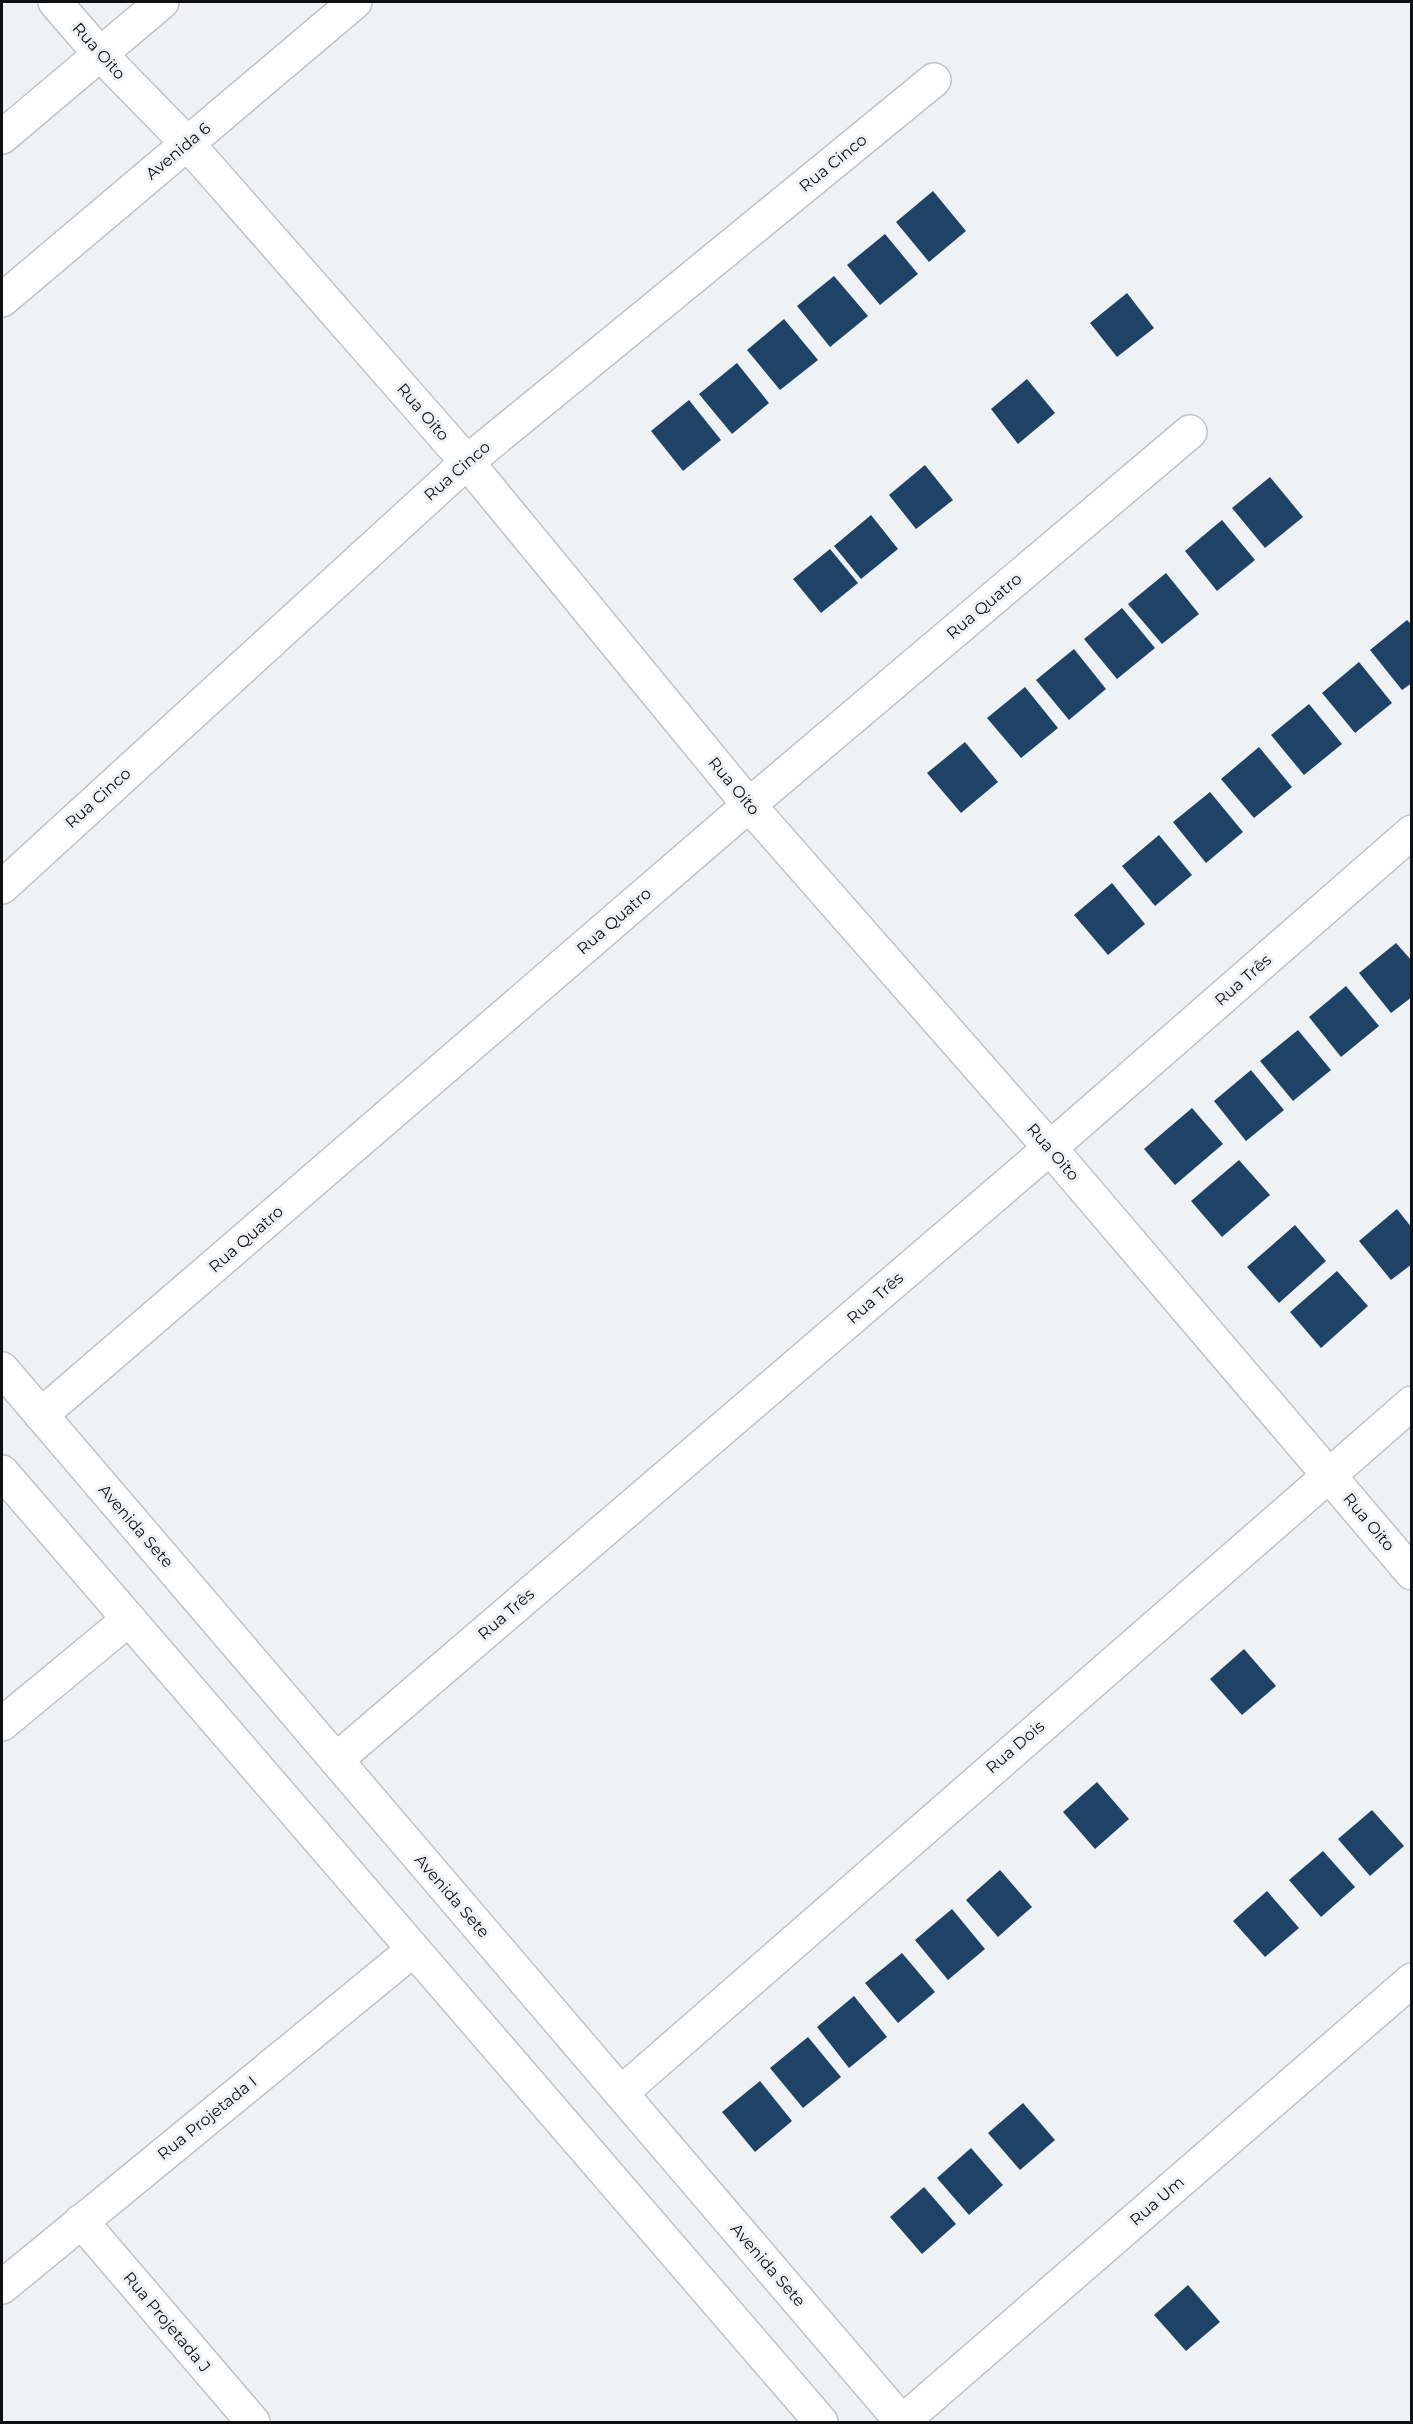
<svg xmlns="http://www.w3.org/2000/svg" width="1413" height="2424" viewBox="0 0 1413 2424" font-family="Montserrat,sans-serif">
  <rect width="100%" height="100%" fill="#eff2f5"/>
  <!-- building -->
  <g fill="#1e4367">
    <polygon points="933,191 966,231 929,262 896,222"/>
    <polygon points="885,234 918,274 880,305 847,265"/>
    <polygon points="834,276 868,316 830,347 797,306"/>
    <polygon points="1127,293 1154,328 1117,357 1090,323"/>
    <polygon points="784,319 818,360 780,390 747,350"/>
    <polygon points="737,363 769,403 732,434 699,394"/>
    <polygon points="1027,379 1055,413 1018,444 991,409"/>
    <polygon points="689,400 721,440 683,471 651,431"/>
    <polygon points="925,465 953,500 916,529 889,495"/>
    <polygon points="1270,477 1303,517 1265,548 1232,508"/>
    <polygon points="871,515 898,549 861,579 834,546"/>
    <polygon points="1222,520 1255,560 1217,591 1185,551"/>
    <polygon points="830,549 858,583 821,613 793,579"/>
    <polygon points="1166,573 1199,614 1162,644 1128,604"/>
    <polygon points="1122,608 1155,648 1117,679 1084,639"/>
    <polygon points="1407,620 1412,625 1412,683 1402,690 1370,650"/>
    <polygon points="1074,649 1106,689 1069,720 1036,680"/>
    <polygon points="1359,662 1392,703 1355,733 1322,693"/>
    <polygon points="1025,687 1058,728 1021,758 987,718"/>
    <polygon points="1309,704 1342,744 1304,775 1271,735"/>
    <polygon points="965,742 998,782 961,813 927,773"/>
    <polygon points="1259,747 1292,787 1254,818 1221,779"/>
    <polygon points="1210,792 1243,832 1206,863 1173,822"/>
    <polygon points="1159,835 1192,875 1155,906 1122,866"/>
    <polygon points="1112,883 1145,924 1108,955 1074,915"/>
    <polygon points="1396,943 1412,961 1412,997 1391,1013 1359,973"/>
    <polygon points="1346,986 1379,1026 1341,1057 1309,1017"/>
    <polygon points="1298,1030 1331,1070 1293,1101 1260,1061"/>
    <polygon points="1251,1070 1284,1110 1246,1141 1214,1101"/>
    <polygon points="1192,1108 1223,1144 1175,1185 1144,1149"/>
    <polygon points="1239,1160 1270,1195 1222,1237 1191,1201"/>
    <polygon points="1397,1209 1412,1228 1412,1264 1391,1280 1359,1241"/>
    <polygon points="1295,1225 1326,1261 1279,1303 1247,1267"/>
    <polygon points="1337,1271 1368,1306 1321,1348 1290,1312"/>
    <polygon points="1244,1649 1276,1686 1242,1715 1210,1679"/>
    <polygon points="1097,1782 1129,1819 1095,1849 1063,1812"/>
    <polygon points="1372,1810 1404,1846 1370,1876 1338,1839"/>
    <polygon points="1323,1851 1355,1887 1321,1917 1289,1880"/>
    <polygon points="1000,1870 1032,1907 998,1937 966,1900"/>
    <polygon points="1267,1891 1299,1928 1265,1957 1233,1921"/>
    <polygon points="952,1909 985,1949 948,1980 915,1940"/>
    <polygon points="902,1953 935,1992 898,2023 865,1983"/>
    <polygon points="854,1996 887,2037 849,2068 817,2027"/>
    <polygon points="808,2037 841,2077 803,2108 770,2068"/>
    <polygon points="760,2081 792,2121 755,2152 722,2112"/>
    <polygon points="1023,2103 1055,2140 1020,2170 988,2133"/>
    <polygon points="971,2148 1003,2185 969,2215 937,2178"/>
    <polygon points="924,2187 956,2224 922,2254 890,2217"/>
    <polygon points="1188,2285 1220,2322 1186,2351 1154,2315"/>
  </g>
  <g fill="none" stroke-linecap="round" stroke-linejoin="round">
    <defs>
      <g id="minor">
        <polyline points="55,2 100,54 187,143 467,462 749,805 1050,1148 1412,1573"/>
        <polyline points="2,137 162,2"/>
        <polyline points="2,300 355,2"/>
        <polyline points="2,887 467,462 934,80"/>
        <polyline points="2,1369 902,2422"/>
        <polyline points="41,1415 749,805 1190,432"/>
        <polyline points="2,1472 821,2422"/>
        <polyline points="2,1724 129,1619"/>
        <polyline points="336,1760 1050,1148 1412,832"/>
        <polyline points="621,2093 1412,1403"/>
        <polyline points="81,2221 253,2422"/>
        <polyline points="2,2287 413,1950"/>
        <polyline points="902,2422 1412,1980"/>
      </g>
    </defs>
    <!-- minor casing -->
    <use href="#minor" stroke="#c0c2c5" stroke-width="36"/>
    <!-- minor -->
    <use href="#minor" stroke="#fff" stroke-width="33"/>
  </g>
  <g text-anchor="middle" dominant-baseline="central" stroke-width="6" stroke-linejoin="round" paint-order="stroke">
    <!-- street labels -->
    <g font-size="16" fill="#0f1011" stroke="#eff2f5">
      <text transform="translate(99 51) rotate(48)">Rua Oito</text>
      <text transform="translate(178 151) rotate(-40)">Avenida 6</text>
      <text transform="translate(833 163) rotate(-39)">Rua Cinco</text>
      <text transform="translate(423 412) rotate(49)">Rua Oito</text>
      <text transform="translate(457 471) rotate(-41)">Rua Cinco</text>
      <text transform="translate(984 606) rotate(-40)">Rua Quatro</text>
      <text transform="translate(734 786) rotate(50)">Rua Oito</text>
      <text transform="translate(98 798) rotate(-42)">Rua Cinco</text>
      <text transform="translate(614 921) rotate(-41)">Rua Quatro</text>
      <text transform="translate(1243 980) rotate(-41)">Rua Três</text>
      <text transform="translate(1053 1152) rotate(49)">Rua Oito</text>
      <text transform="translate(246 1239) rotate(-41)">Rua Quatro</text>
      <text transform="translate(875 1298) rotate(-41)">Rua Três</text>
      <text transform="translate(1369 1522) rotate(50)">Rua Oito</text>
      <text transform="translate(136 1526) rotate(49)">Avenida Sete</text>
      <text transform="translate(506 1614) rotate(-41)">Rua Três</text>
      <text transform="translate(1015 1747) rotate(-41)">Rua Dois</text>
      <text transform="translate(452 1896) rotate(49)">Avenida Sete</text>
      <text transform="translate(207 2118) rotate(-39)">Rua Projetada I</text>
      <text transform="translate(1157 2201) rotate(-41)">Rua Um</text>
      <text transform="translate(768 2265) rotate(49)">Avenida Sete</text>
      <text transform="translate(167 2322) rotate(50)">Rua Projetada J</text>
    </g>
  </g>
  <!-- border -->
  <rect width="1413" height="2424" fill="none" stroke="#0f1011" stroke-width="6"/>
</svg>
